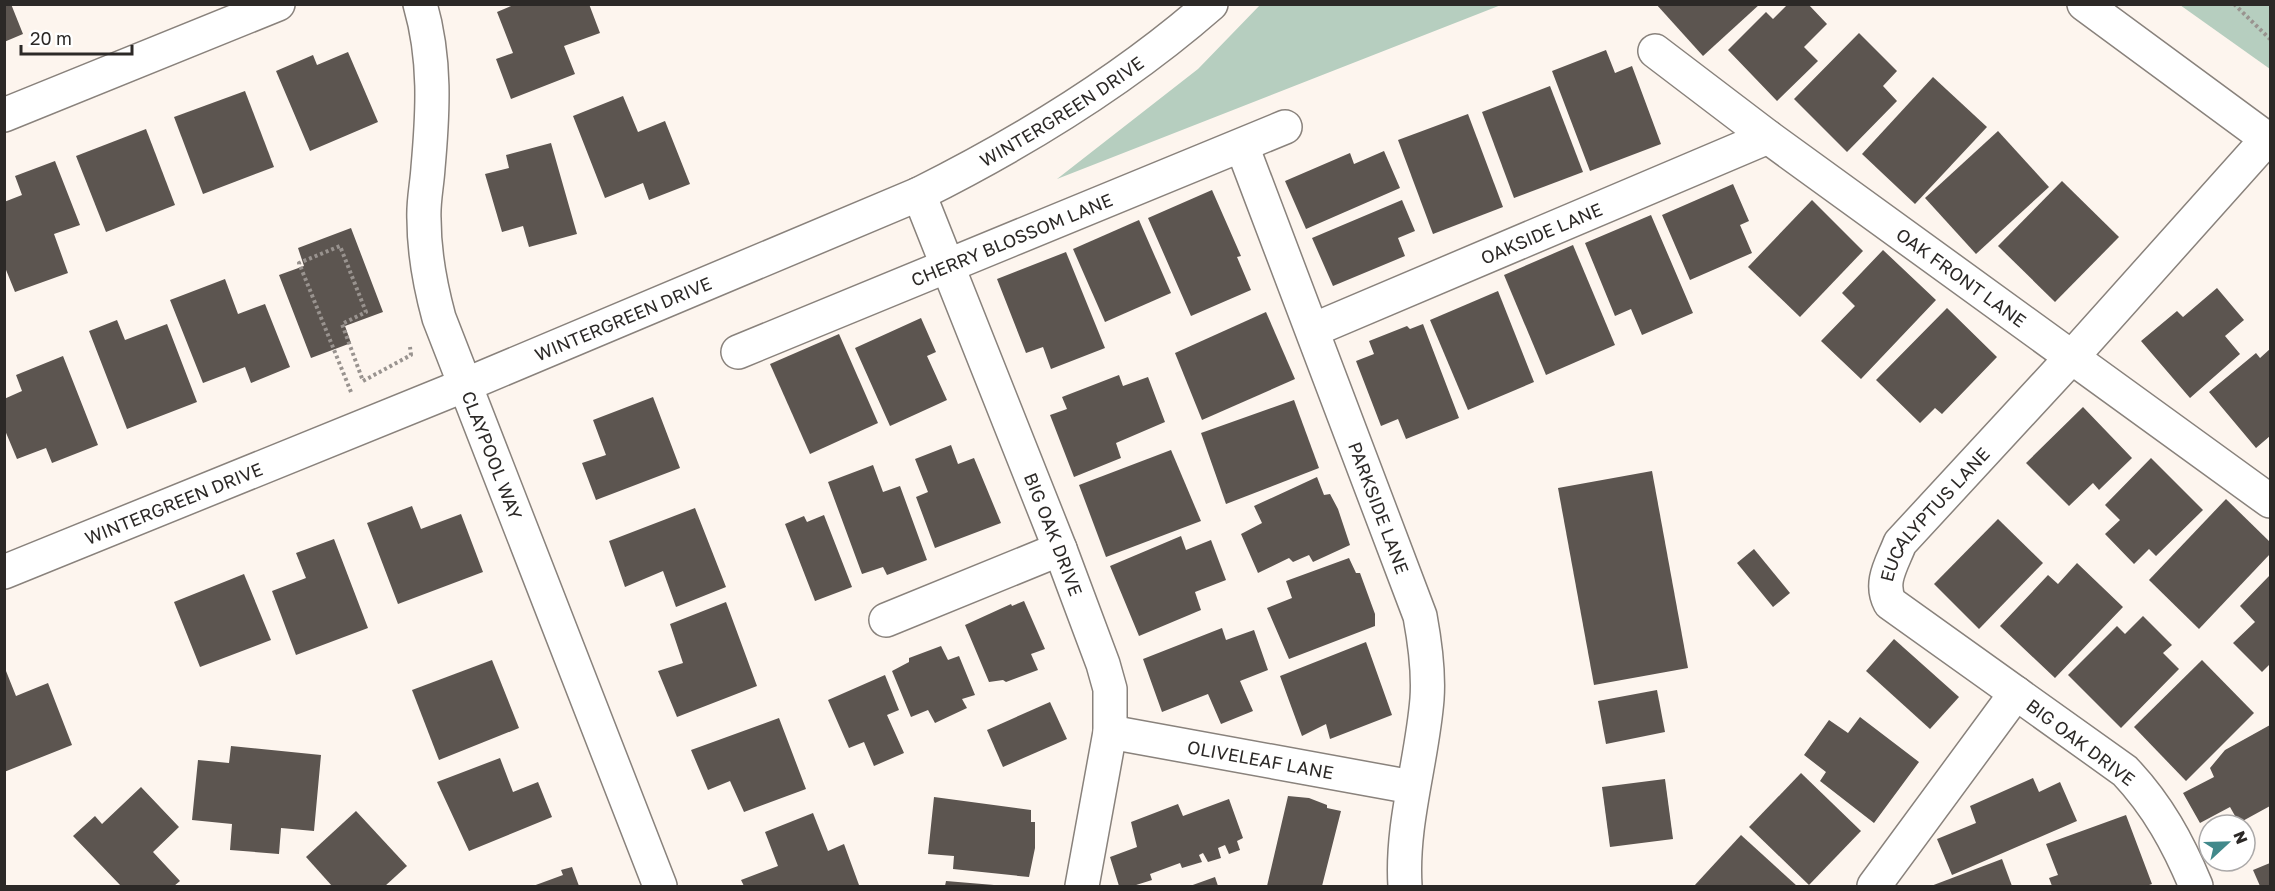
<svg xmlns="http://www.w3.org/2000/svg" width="2275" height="891" viewBox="0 0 2275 891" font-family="'Golos Text',sans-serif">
  <rect width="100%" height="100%" fill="#fdf5ee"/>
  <!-- green -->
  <g fill="#b6cebf">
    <polygon points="1261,4 1501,5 1057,179 1198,69"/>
    <polygon points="2180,5 2270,5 2270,69"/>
  </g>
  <!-- building -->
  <g fill="#5c5550">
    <polygon points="4,4 11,4 23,34 4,42"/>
    <polygon points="516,4 589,4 600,33 564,46 575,74 511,99 496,59 513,53 497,12"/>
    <polygon points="1656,4 1760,4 1703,56"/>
    <polygon points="1788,4 1808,4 1827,24 1804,47 1818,61 1777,101 1728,50 1766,12 1773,19"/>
    <polygon points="1859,33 1897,71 1883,86 1897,101 1847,152 1794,99"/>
    <polygon points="1606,50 1615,73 1632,66 1661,144 1590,171 1552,71"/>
    <polygon points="348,52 378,122 310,151 276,71 313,55 317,65"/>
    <polygon points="1933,77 1987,127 1915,204 1862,154"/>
    <polygon points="1550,86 1583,172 1514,198 1482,112"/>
    <polygon points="245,91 274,167 203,194 174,117"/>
    <polygon points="623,96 638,132 665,121 690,184 649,200 643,183 605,198 573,116"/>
    <polygon points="1468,114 1503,207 1433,234 1398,140"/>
    <polygon points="146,129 175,205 106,232 76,156"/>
    <polygon points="1998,131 2049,187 1976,254 1925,198"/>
    <polygon points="551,143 577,234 529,247 523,226 502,232 485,174 509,168 506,155"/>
    <polygon points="1384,151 1400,188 1306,229 1285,181 1350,153 1354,164"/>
    <polygon points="55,161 80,225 54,234 68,273 15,292 4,265 4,202 22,195 15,176"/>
    <polygon points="2062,181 2119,237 2055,302 1998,246"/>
    <polygon points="1733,184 1749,221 1740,225 1752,253 1690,280 1662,215"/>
    <polygon points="1212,190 1241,256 1237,257 1251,290 1191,316 1148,218"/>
    <polygon points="1402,200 1415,231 1398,238 1405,256 1333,286 1312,238"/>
    <polygon points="1812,200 1863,251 1800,317 1748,267"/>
    <polygon points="1651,215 1693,313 1642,335 1631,309 1615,316 1585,243"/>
    <polygon points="1139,220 1171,293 1105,322 1073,249"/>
    <polygon points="351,228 383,312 345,326 351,343 311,358 279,275 304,266 298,248"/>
    <polygon points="1573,245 1615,345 1546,375 1504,275"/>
    <polygon points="1883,250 1936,300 1861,379 1821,341 1855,306 1842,293"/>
    <polygon points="1066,252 1105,348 1051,369 1043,347 1026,353 997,279"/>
    <polygon points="225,279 238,314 265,304 290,367 251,383 245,367 203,383 170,300"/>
    <polygon points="2217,288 2244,320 2225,336 2240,354 2190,398 2141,341 2177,311 2183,317"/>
    <polygon points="1498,291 1534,382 1468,410 1430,320"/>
    <polygon points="1947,308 1997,357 1942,414 1935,408 1920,423 1876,380"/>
    <polygon points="1266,312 1295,379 1202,420 1175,353"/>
    <polygon points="921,318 936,352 927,356 947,400 890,426 855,348"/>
    <polygon points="117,320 125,340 167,324 197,402 127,429 89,331"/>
    <polygon points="1423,324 1459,418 1406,439 1398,419 1381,426 1356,361 1374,354 1369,341 1407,326 1410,329"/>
    <polygon points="839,334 878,423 810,454 770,364"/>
    <polygon points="2270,349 2270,436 2256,448 2209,392 2256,353 2260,358"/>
    <polygon points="63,356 98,445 52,463 46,448 17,459 4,428 4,399 22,391 16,375"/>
    <polygon points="1119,375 1123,386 1148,377 1165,422 1116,443 1121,458 1074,477 1050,415 1067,409 1062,397"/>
    <polygon points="653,397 680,468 596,500 582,463 606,455 593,420"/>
    <polygon points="1294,400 1319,468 1226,504 1201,433"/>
    <polygon points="2083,407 2132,458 2099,490 2093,483 2069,506 2026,463"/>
    <polygon points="951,445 958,464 974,458 1001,523 935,548 916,497 928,492 915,459"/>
    <polygon points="1171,450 1201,521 1106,557 1079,485"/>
    <polygon points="2151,458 2203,510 2156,556 2149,549 2134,564 2105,534 2120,520 2105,505"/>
    <polygon points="873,465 883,492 900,486 927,560 887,575 883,567 862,574 828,482"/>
    <polygon points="1652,471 1688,668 1594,685 1558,488"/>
    <polygon points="1317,477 1324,495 1330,494 1338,509 1350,545 1313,562 1309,555 1293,562 1289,558 1258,573 1241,534 1262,523 1254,506"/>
    <polygon points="2226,499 2270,542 2270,554 2199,629 2149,580"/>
    <polygon points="412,506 421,529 461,514 483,572 398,604 367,523"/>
    <polygon points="695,508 726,587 676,607 663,571 625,587 609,541"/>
    <polygon points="824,515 852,587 815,601 785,524 804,516 807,522"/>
    <polygon points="1998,519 2043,563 1979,629 1934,584"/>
    <polygon points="1181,536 1186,550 1211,540 1226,580 1195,592 1201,610 1139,636 1110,566"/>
    <polygon points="334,539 368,628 296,655 272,591 306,578 296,553"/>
    <polygon points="1754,549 1790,593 1773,607 1737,563"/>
    <polygon points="1349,558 1356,573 1360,573 1375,614 1375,626 1289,659 1267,608 1292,598 1286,581"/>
    <polygon points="2077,563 2123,607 2055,678 2000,626 2048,575 2058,584"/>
    <polygon points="244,574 271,640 200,667 174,602"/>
    <polygon points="2270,575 2270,664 2262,672 2233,643 2255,622 2240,606"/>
    <polygon points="1024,601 1045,649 1031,654 1038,670 1006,682 1003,680 989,682 965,625 1011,604 1012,606"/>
    <polygon points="726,602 757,686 677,717 658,671 683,663 670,624"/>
    <polygon points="2143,616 2172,645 2163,653 2179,669 2121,728 2068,675 2117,626 2125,634"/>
    <polygon points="1222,628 1226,640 1254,630 1268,670 1240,681 1253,711 1221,724 1208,694 1162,712 1143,659"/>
    <polygon points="1894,639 1959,697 1930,729 1866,671"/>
    <polygon points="1366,642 1392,715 1330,739 1326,724 1302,736 1280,676"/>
    <polygon points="941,646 948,660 959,656 975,695 962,699 967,708 935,723 928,710 911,717 892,671 909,662 909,658"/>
    <polygon points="492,660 519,728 439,760 412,690"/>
    <polygon points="2202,660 2254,713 2186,781 2134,727"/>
    <polygon points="6,671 16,696 48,683 72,745 4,772 4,672"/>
    <polygon points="885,675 899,710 887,715 904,753 874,766 864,742 849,748 828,700"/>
    <polygon points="1657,690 1665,732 1606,744 1598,701"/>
    <polygon points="1050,702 1067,739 1003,767 987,730"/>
    <polygon points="1860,717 1919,762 1874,823 1820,781 1826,772 1804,755 1829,720 1848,733"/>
    <polygon points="779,718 806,789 744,812 730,781 708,790 691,750"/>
    <polygon points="2270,725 2270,806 2239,823 2230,807 2200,823 2183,793 2214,777 2210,768 2225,750"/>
    <polygon points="231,746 321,755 314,831 281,828 279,854 230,850 232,824 192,820 198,760 229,763"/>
    <polygon points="500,758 513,792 538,782 552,817 469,851 437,782"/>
    <polygon points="1801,773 1861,831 1809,885 1749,827"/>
    <polygon points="2033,778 2039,792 2060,782 2077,821 1952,875 1937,839 1976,823 1970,806"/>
    <polygon points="1665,779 1673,839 1610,847 1602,787"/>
    <polygon points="141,787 179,827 153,852 180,881 174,886 121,886 73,836 95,816 102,824"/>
    <polygon points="1288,796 1309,798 1327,805 1327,808 1341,811 1322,886 1267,886"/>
    <polygon points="934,797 1031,810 1031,822 1035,822 1035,848 1029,877 953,869 954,856 928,854"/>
    <polygon points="1229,799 1243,838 1237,841 1240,850 1229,854 1225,845 1218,848 1221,858 1208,862 1203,853 1199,855 1202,862 1182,868 1180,863 1150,874 1152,880 1133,886 1119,886 1110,857 1137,847 1131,822 1178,804 1183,816"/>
    <polygon points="356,811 407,866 385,886 332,886 306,857"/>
    <polygon points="813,813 828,851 844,844 859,885 854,886 744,886 741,880 778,866 765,832"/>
    <polygon points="2126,815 2152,884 2146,886 2052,886 2049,878 2058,875 2046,844"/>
    <polygon points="1741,835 1797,886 1694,886"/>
    <polygon points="2002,859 2012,886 1931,886"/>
    <polygon points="2270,863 2270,886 2260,886 2253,870"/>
    <polygon points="572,867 579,886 533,886 563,875 561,870"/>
    <polygon points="1215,877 1218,886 1190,886"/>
    <polygon points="946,881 994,885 994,886 945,886"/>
  </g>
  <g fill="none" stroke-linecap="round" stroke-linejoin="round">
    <defs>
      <g id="minor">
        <path id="s1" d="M 420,4 C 436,59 433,112 428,168 C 427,185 423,202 424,219 C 424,253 430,285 439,318 L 660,886"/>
        <path id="s2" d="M 1655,51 L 1768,137 L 2270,501"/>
        <polyline points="4,115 278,4"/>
        <path id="s3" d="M 1242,146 L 1420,616 C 1425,643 1429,671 1427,699 C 1422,762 1401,823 1405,886"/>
        <path id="s4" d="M 919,194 L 1060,549 L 1103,664 L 1110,689 L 1110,732 L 1082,886"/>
        <path id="s5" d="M 1313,330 L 1768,137"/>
        <path id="s6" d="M 738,352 L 1285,127"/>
        <path id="s7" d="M 4,572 L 465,385 L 919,194 C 1023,142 1123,81 1211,4"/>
        <polyline points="886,620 1060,549"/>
        <path id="s8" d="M 1110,732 L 1412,787"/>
        <polyline points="1874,886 2016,693"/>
        <path id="s9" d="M 2196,886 C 2178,843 2158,806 2125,771 L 1890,603 C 1879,582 1892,564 1900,543 L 2071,358 L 2267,139"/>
      </g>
      <polyline id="secondary" points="2084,4 2270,141"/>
    </defs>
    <!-- minor casing -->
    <use href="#minor" stroke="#89827c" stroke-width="36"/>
    <!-- secondary casing -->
    <use href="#secondary" stroke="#89827c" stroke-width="36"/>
    <!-- path -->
    <g stroke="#99938f" stroke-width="4" stroke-dasharray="3 3" stroke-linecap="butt">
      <polyline points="2234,4 2270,39"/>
      <polyline points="351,392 299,263 340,246 366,312 342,324 363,381 411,355 410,347"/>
    </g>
    <!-- minor -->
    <use href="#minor" stroke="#fff" stroke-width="33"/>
    <!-- secondary -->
    <use href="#secondary" stroke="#fff" stroke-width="33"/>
  </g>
  <g text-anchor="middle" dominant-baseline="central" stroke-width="6" stroke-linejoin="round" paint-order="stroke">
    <!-- street labels -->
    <g font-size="18" fill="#2c2927" stroke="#fff">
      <text stroke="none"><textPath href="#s7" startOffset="1155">WINTERGREEN DRIVE</textPath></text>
      <text stroke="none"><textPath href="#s5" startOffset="248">OAKSIDE LANE</textPath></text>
      <text stroke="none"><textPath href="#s6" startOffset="296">CHERRY BLOSSOM LANE</textPath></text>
      <text stroke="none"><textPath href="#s2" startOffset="381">OAK FRONT LANE</textPath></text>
      <text stroke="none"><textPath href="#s7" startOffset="669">WINTERGREEN DRIVE</textPath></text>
      <text stroke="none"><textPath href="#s1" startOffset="464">CLAYPOOL WAY</textPath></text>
      <text stroke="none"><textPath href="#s7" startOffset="183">WINTERGREEN DRIVE</textPath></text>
      <text stroke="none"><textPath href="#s3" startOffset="387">PARKSIDE LANE</textPath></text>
      <text stroke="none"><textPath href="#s9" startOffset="531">EUCALYPTUS LANE</textPath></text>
      <text stroke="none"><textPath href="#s4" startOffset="366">BIG OAK DRIVE</textPath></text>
      <text transform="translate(2081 742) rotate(37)">BIG OAK DRIVE</text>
      <text stroke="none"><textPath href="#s8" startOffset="153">OLIVELEAF LANE</textPath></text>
    </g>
  </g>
  <!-- border -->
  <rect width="2275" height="891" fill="none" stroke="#2c2927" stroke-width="12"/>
  <!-- north arrow -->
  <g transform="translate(2227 843) rotate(68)"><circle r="28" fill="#ffffff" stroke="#aba9a9" stroke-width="1.5"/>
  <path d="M0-4.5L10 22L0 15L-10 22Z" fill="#41898b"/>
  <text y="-9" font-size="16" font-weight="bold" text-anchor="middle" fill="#2c2927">N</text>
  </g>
  <!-- scale -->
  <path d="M21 45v9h111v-9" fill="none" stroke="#2c2927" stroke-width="3"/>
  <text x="30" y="45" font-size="18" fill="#2c2927" stroke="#ffffff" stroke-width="4.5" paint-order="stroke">20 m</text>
</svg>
